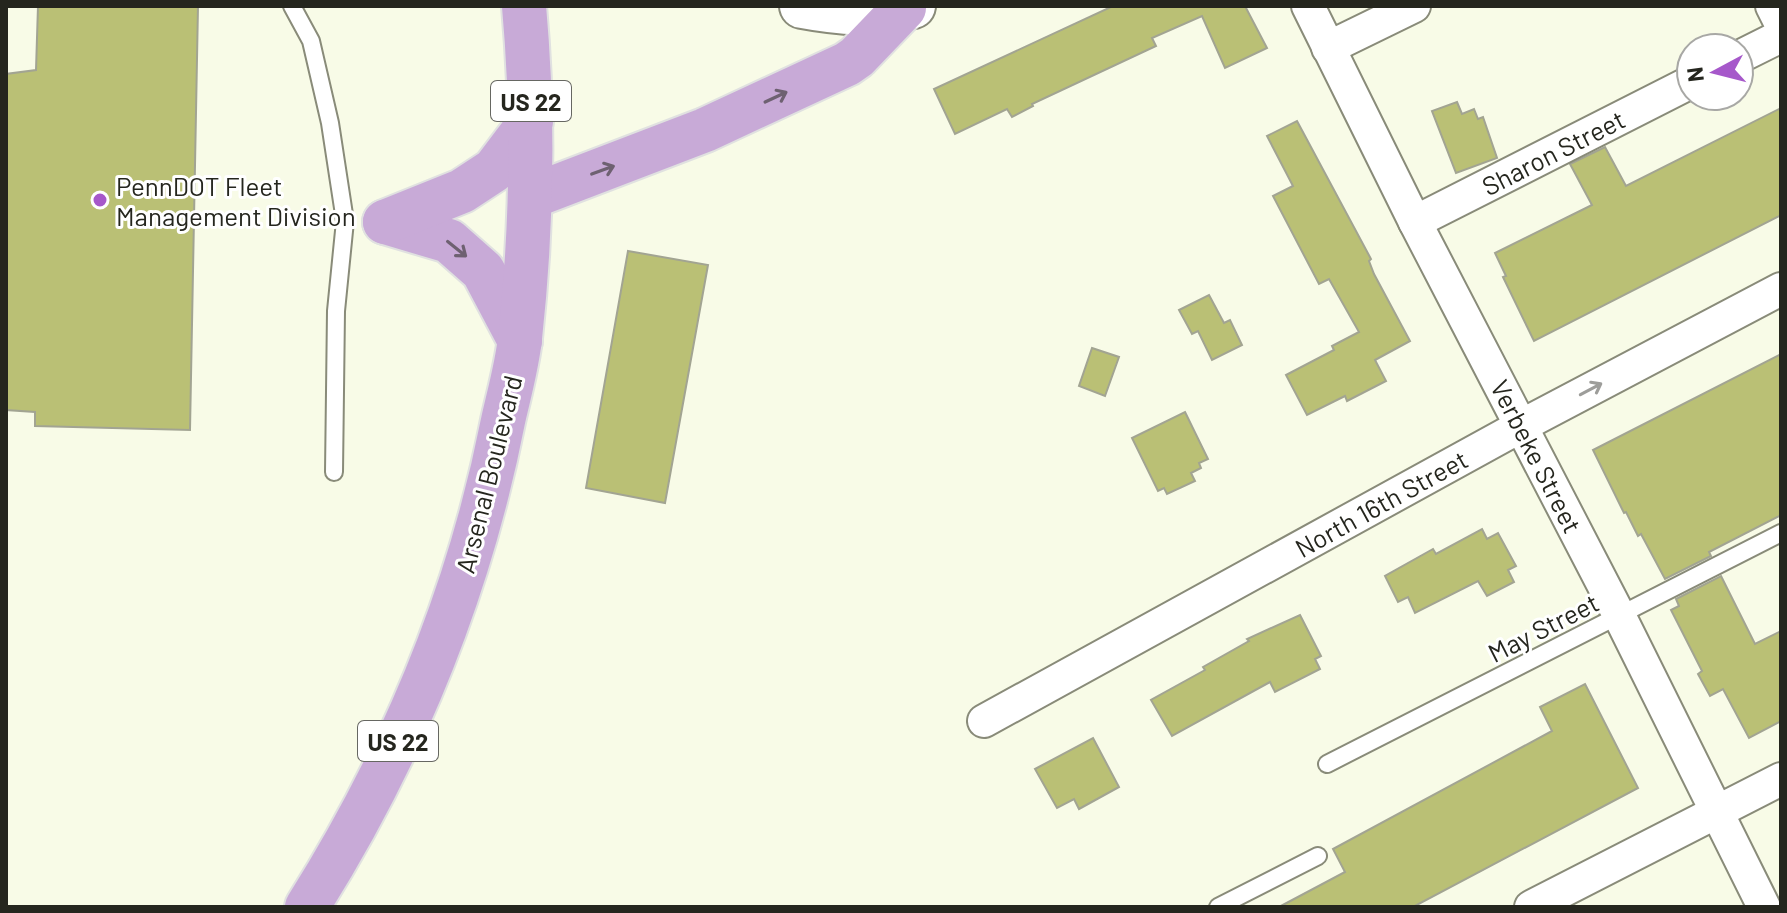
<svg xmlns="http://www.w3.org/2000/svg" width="1787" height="913" font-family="Barlow,sans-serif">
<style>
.building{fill:#bac075;stroke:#a2a492;stroke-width:2}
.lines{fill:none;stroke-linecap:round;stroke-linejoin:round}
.lane-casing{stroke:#898b79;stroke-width:20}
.street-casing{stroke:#898b79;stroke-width:36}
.secondary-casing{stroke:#898b79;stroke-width:48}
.primary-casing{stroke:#e0e1e0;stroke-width:48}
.lane{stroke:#fff;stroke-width:16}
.street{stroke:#fff;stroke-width:32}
.secondary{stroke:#fff;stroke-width:44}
.primary{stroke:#c8aad7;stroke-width:44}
.oneway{stroke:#6e6171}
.oneway2{stroke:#9d9d9a}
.poi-dot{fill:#a658ca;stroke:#fff;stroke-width:3}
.labels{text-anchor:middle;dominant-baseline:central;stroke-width:6;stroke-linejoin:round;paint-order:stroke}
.shield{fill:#fff;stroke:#666762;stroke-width:2}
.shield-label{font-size:24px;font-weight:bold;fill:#25261e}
.street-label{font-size:26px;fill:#25261e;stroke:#fff}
.poi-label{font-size:26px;fill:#25261e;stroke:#fff;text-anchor:start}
</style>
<rect width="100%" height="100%" fill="#f8fbe7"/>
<g class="building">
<polygon points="38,6 198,6 190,430 35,426 35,412 6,410 6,74 36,70"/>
<polygon points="1113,6 1245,6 1267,48 1225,68 1202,16 1152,38 1156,46 1032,104 1033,106 1012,117 1007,109 955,134 934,89"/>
<polygon points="1457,102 1462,114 1474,109 1478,119 1483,117 1497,158 1456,173 1432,111"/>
<polygon points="1781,108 1781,215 1534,341 1503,277 1506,276 1495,253 1592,205 1570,164 1605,147 1626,186"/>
<polygon points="1297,121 1371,259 1369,261 1374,274 1410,341 1375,360 1386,381 1347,401 1345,396 1307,415 1286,375 1334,350 1332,346 1359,332 1329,279 1319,284 1273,196 1293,186 1267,136"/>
<polygon points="628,251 708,265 665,503 586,488"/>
<polygon points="1209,295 1224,323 1230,320 1242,345 1212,360 1198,331 1192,334 1179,310"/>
<polygon points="1092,348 1119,357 1105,396 1079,386"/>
<polygon points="1781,354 1781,515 1709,552 1711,556 1665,579 1641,534 1638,536 1626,512 1624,513 1593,450"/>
<polygon points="1185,412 1208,459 1199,463 1201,468 1191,473 1195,481 1167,494 1164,488 1158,491 1132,438"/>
<polygon points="1482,529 1487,539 1498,533 1516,566 1508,570 1514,582 1487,596 1478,581 1415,613 1408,597 1398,602 1385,576 1433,549 1436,554"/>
<polygon points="1721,576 1755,644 1781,631 1781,721 1749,738 1723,689 1710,696 1698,674 1702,671 1671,610 1679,606 1676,599"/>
<polygon points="1300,615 1321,656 1315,659 1320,669 1275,692 1270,682 1172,736 1151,700 1205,670 1203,667 1249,641 1247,639"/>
<polygon points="1585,684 1638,788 1413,907 1279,907 1345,872 1333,849 1552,731 1540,707"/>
<polygon points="1093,738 1119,787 1079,809 1074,799 1057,808 1035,769"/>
</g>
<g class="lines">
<g class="lane-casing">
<g id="lane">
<polyline points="292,6 311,41 330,123 345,221 336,311 334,472"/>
<polyline points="1327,764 1781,533"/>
<polyline points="1218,907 1318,856"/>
</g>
</g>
<g class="street-casing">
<g id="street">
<polyline points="1308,6 1415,222 1619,615 1764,907"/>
<polyline points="1772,6 1781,24"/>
<polyline points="1328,48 1414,6"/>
<polyline points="1739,57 1781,36"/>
<polyline points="1415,222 1691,82"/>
<polyline points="984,721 1521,426 1781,289"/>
<polyline points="1531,907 1781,779"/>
</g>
</g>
<g class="secondary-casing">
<path id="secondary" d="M 802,6 C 839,13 876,16 913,6"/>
</g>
<g class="primary-casing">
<g id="primary">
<polyline points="530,197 705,130 847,64 857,57 904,8"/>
<polyline points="385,222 449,241 483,271 520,341"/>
<polyline points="385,222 462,191 494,170 531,121"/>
<path d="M 307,907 C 401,758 469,594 503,421 C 509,394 517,366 520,338 C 532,228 534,117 524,6"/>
</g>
</g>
<use href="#lane" class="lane"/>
<use href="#street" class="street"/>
<use href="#secondary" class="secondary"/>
<use href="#primary" class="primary"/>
</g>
<defs><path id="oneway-shaft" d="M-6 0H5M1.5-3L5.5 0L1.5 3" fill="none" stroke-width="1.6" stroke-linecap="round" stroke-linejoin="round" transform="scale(2)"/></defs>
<g class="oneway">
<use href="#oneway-shaft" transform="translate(776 97) rotate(-25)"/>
<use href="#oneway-shaft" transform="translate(603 170) rotate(-20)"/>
<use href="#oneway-shaft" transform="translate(457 249) rotate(39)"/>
</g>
<use class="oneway2" href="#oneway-shaft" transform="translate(1591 389) rotate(-28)"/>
<circle class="poi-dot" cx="100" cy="200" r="8"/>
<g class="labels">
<g class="shield">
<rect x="491" y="81" width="80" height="40" rx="6"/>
<rect x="358" y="721" width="80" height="40" rx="6"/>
</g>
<g class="shield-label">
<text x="531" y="101">US 22</text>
<text x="398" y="741">US 22</text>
</g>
<g class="street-label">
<text transform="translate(1553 152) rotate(-27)">Sharon Street</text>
<text transform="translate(1537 456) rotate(63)">Verbeke Street</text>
<text transform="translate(488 474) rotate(-76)">Arsenal Boulevard</text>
<text transform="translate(1381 503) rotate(-29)">North 16th Street</text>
<text transform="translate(1543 627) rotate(-27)">May Street</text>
</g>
<g class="poi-label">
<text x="116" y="185">PennDOT Fleet<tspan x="116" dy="30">Management Division</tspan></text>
</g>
</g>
<rect width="1787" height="913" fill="none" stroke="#25261e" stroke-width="16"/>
<g transform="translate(1715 72) rotate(263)"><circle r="38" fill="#ffffff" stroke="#a8a8a5" stroke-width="2"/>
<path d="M0-6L14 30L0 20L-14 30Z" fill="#a658ca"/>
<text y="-12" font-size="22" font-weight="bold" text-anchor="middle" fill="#25261e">N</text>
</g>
</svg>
